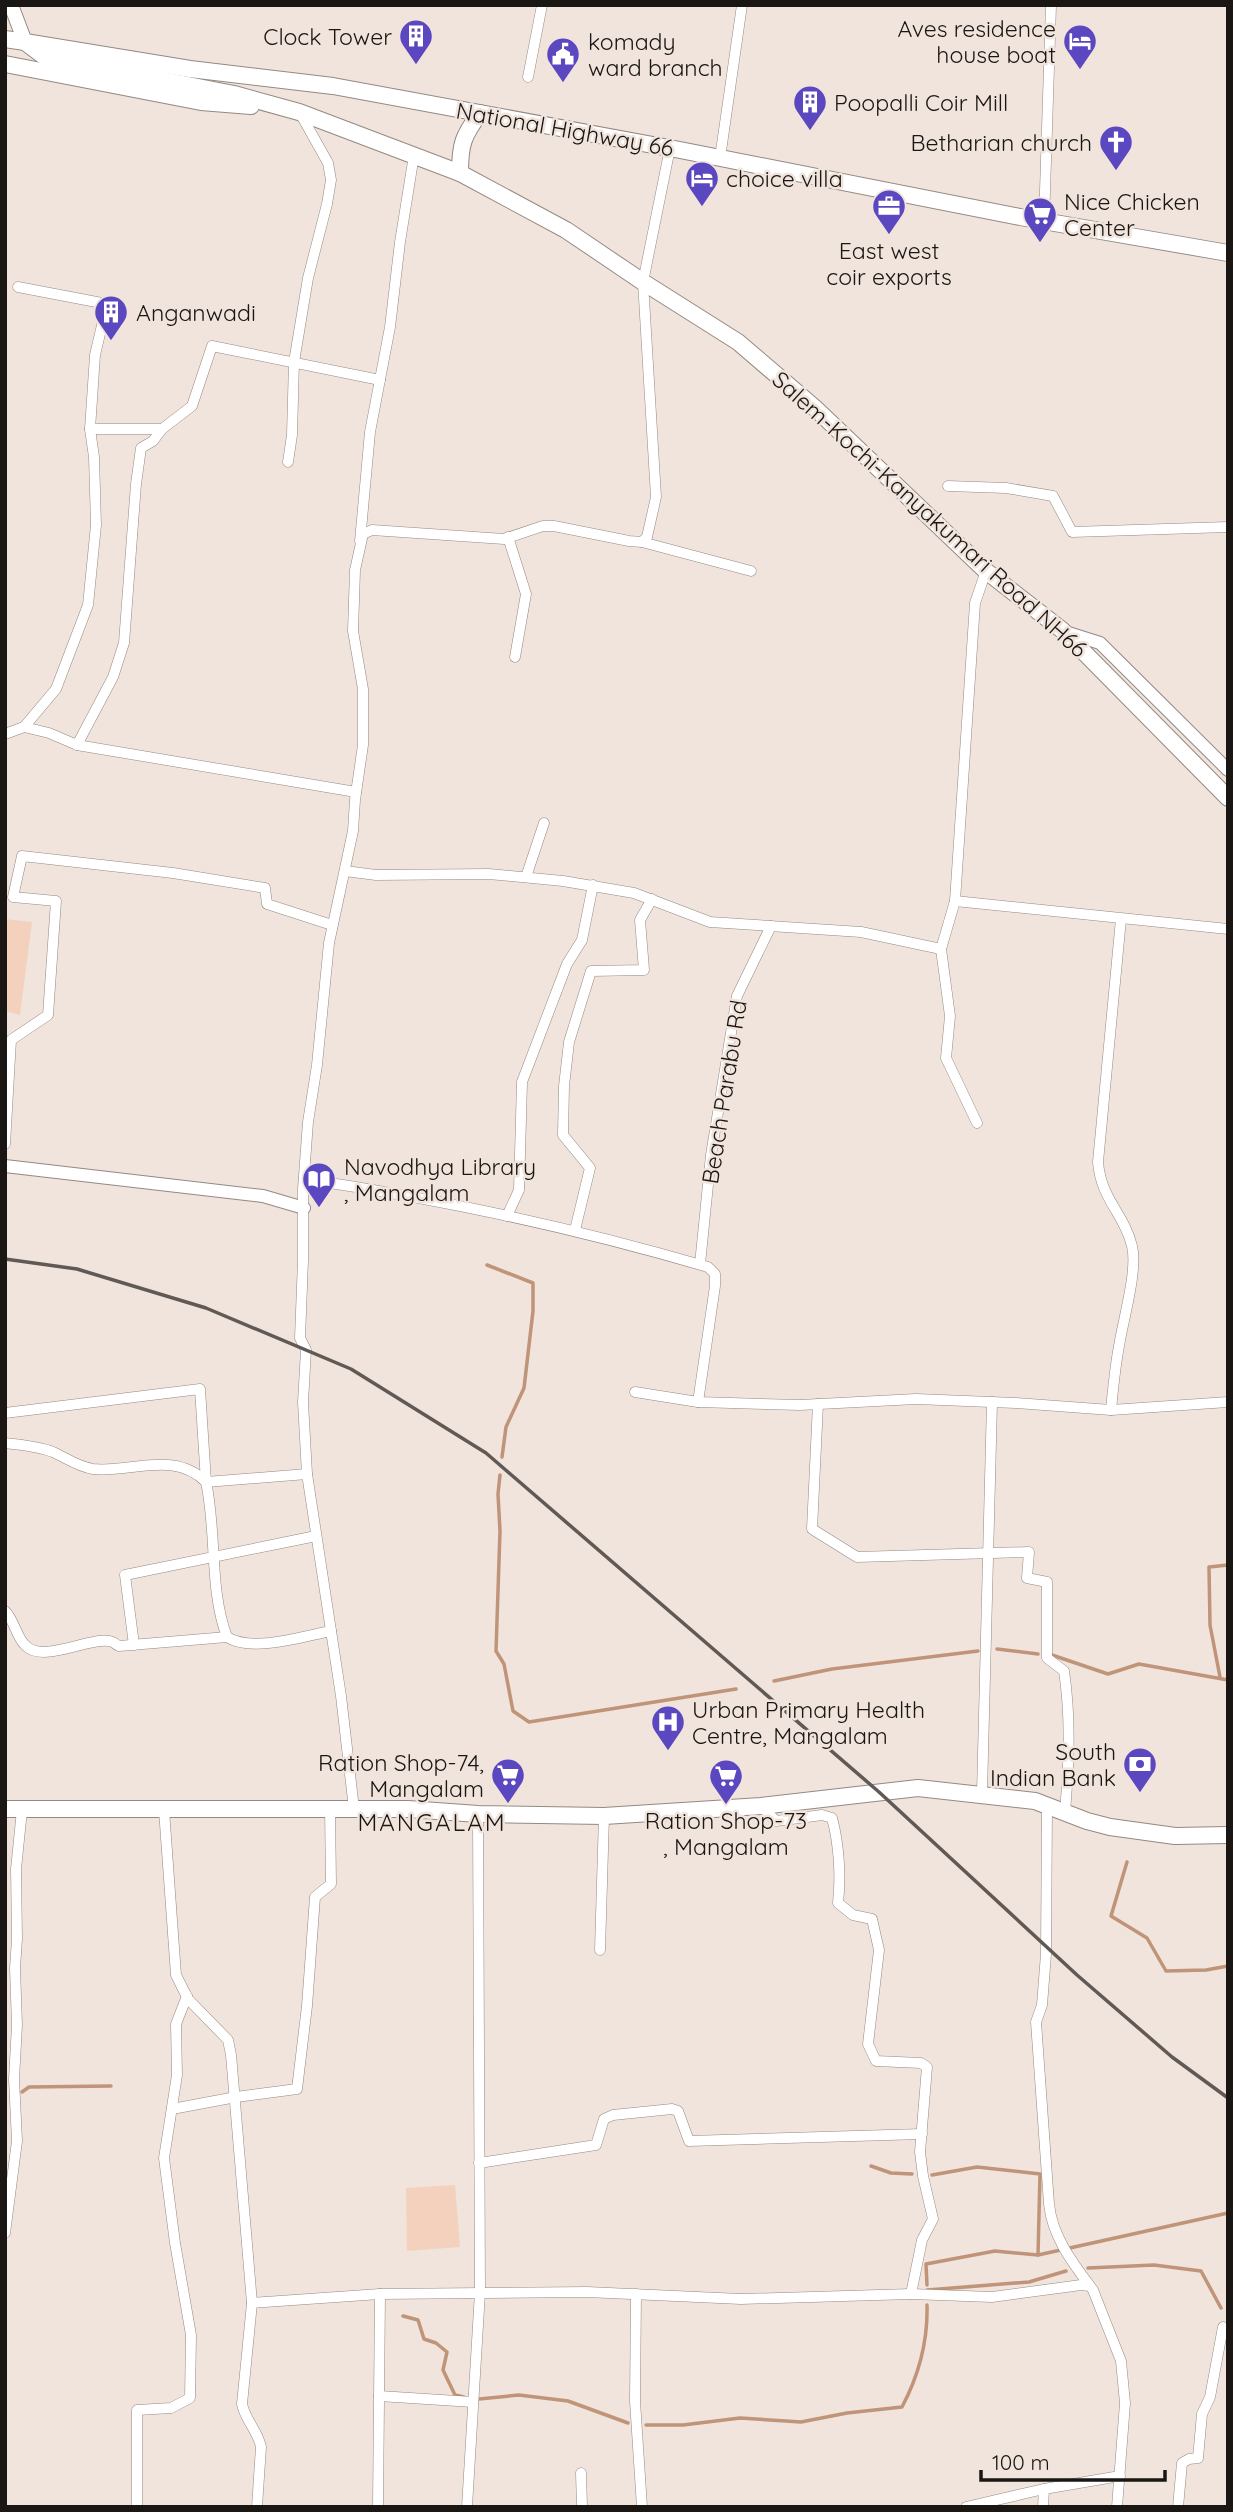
<svg xmlns="http://www.w3.org/2000/svg" width="1233" height="2512" font-family="Quicksand,sans-serif">
<style>
.green{fill:#f4d1bc}
.lines{fill:none;stroke-linecap:round;stroke-linejoin:round}
.stream{stroke:#c09478;stroke-width:3.5}
.minor-casing{stroke:#948982;stroke-width:11}
.tertiary-casing{stroke:#948982;stroke-width:14}
.secondary-casing{stroke:#948982;stroke-width:16}
.primary-casing{stroke:#948982;stroke-width:18}
.trunk-casing{stroke:#948982;stroke-width:18}
.minor{stroke:#fff;stroke-width:10}
.tertiary{stroke:#fff;stroke-width:12}
.secondary{stroke:#fff;stroke-width:14}
.primary{stroke:#fff;stroke-width:16}
.trunk{stroke:#fff;stroke-width:16}
.rail{stroke:#605955;stroke-width:3.5}
.labels{text-anchor:middle;dominant-baseline:central;stroke-width:5;stroke-linejoin:round;paint-order:stroke}
.poi-label{font-size:23px;fill:#1a1613;stroke:#f0e4dc;text-anchor:start}
.street-label{font-size:23px;fill:#1a1613;stroke:#f0e4dc}
.neighbourhood-label{font-size:24px;letter-spacing:2px;fill:#1a1613;stroke:#f0e4dc}
</style>
<rect width="100%" height="100%" fill="#f0e4dc"/>
<g class="green">
<polygon points="5,919 32,922 20,1015 5,1011"/>
<polygon points="455,2185 460,2247 407,2251 406,2188"/>
</g>
<g class="lines">
<g class="stream">
<polyline points="487,1265 533,1283 533,1311 524,1388 506,1427 502,1457"/>
<polyline points="500,1475 498,1494 500,1531 496,1651 504,1664 513,1711 529,1722 736,1689"/>
<polyline points="997,1649 1038,1654"/>
<polyline points="1052,1655 1108,1674 1139,1664 1228,1680"/>
<polyline points="1220,1677 1210,1625 1209,1567 1228,1565"/>
<polyline points="774,1681 832,1669 978,1651"/>
<polyline points="1127,1862 1111,1916 1147,1938 1166,1971 1206,1970 1228,1966"/>
<polyline points="22,2092 29,2087 111,2086"/>
<polyline points="871,2166 891,2173 912,2174"/>
<polyline points="932,2175 977,2167 1040,2174 1038,2255"/>
<polyline points="1088,2268 1154,2265 1201,2271 1221,2308"/>
<polyline points="927,2285 926,2264 995,2251 1038,2255 1228,2213"/>
<polyline points="927,2290 1029,2282 1066,2271"/>
<polyline points="403,2316 418,2320 424,2339 436,2343 447,2352 443,2370 455,2395 464,2397"/>
<polyline points="479,2399 519,2395 568,2401 628,2423"/>
<path d="M 646,2425 L 683,2425 L 740,2418 L 801,2422 L 847,2413 L 902,2407 C 919,2375 928,2342 927,2305"/>
</g>
<g class="minor-casing">
<g id="minor">
<polyline points="528,77 542,5"/>
<polyline points="720,158 742,5"/>
<polyline points="1044,222 1051,5"/>
<polyline points="18,287 107,304 95,355 90,429"/>
<polyline points="288,462 292,435 294,362 308,278 327,204 331,180 328,163 300,113"/>
<polyline points="948,486 1006,488 1053,496 1072,532 1228,527"/>
<polyline points="508,537 526,594 515,657"/>
<polyline points="360,541 370,432 390,327 400,242 414,155"/>
<polyline points="642,542 751,571"/>
<polyline points="24,727 56,689 88,605 96,525 94,457 90,429 162,429"/>
<polyline points="5,734 24,727 49,733 77,745 356,792"/>
<polyline points="77,745 113,677 124,643 136,484 141,448 153,441 162,429 192,406 212,346 380,380"/>
<polyline points="345,871 376,875 489,874 563,881 634,893 710,922 861,932 941,949 955,901 1228,929"/>
<polyline points="526,877 544,823"/>
<polyline points="955,901 975,603 986,571"/>
<polyline points="941,949 950,1016 946,1058 977,1123"/>
<polyline points="5,1144 11,1040 48,1015 56,901 13,897 22,856 173,873 265,888 267,904 332,925"/>
<path d="M 304,1179 C 441,1199 575,1228 708,1267 L 715,1274 L 715,1286 L 698,1402"/>
<polyline points="507,1216 519,1190 522,1082 567,964 582,940 593,885"/>
<polyline points="575,1230 590,1168 563,1135 564,1086 569,1042 591,971 644,970 640,920 652,899"/>
<polyline points="700,1264 711,1155 737,996 771,926"/>
<polyline points="635,1392 698,1402 800,1405 916,1399 1016,1403 1111,1410 1228,1402"/>
<path d="M 818,1404 L 812,1529 L 857,1557 L 1029,1552 L 1027,1578 L 1047,1582 L 1047,1658 L 1064,1671 C 1071,1718 1069,1764 1065,1812"/>
<path d="M 1111,1410 C 1113,1389 1115,1367 1119,1346 C 1123,1320 1138,1270 1132,1246 C 1124,1213 1101,1200 1098,1162 L 1121,919"/>
<polyline points="5,1413 200,1389 206,1482 307,1474"/>
<path d="M 5,1443 C 21,1445 38,1446 53,1452 C 66,1458 79,1467 93,1469 C 132,1473 174,1450 206,1482 C 217,1533 209,1589 227,1637 C 252,1653 303,1636 331,1631"/>
<path d="M 5,1611 C 14,1620 16,1635 24,1644 C 41,1665 88,1637 109,1641 C 113,1641 115,1644 119,1646 L 227,1637"/>
<polyline points="134,1645 125,1575 316,1536"/>
<polyline points="982,1793 992,1402"/>
<path d="M 761,1806 L 776,1821 L 822,1815 L 832,1818 C 839,1844 841,1876 838,1903 L 853,1915 L 872,1919 L 879,1950 L 868,2044 L 876,2061 L 921,2063 L 927,2067 L 920,2152 L 923,2176 L 933,2219 L 922,2240 L 911,2294"/>
<path d="M 1047,1806 L 1046,1954 L 1042,2005 L 1036,2022 L 1049,2204 C 1052,2235 1071,2261 1090,2286"/>
<polyline points="354,1809 341,1696 307,1474 303,1402 306,1350 300,1338 303,1260 303,1189 308,1122 317,1065 329,943 353,831 355,800 363,745 363,689 353,631 355,570 363,534 372,530 504,539 543,526 554,526 629,541 642,542 647,537 656,497 643,282 670,148"/>
<path d="M 164,1810 L 176,1975 L 188,1999 L 228,2040 L 231,2055 L 252,2303 L 242,2404 C 245,2420 258,2431 261,2447 L 257,2507"/>
<polyline points="600,1950 604,1816"/>
<polyline points="172,2109 236,2097 297,2089 307,2006 315,1897 331,1884 330,1809"/>
<polyline points="479,2163 596,2145 604,2119 613,2115 672,2109 678,2111 689,2141 922,2134"/>
<polyline points="5,2233 17,2141 14,2079 17,2025 15,1968 17,1939 16,1869 22,1810"/>
<polyline points="636,2294 635,2401 642,2507"/>
<polyline points="252,2303 380,2294"/>
<polyline points="379,2396 473,2402"/>
<polyline points="581,2473 582,2507"/>
<polyline points="137,2507 137,2410 171,2408 190,2398 191,2335 175,2243 164,2158 177,2075 176,2024 187,1996"/>
<polyline points="378,2507 380,2294 587,2292 741,2299 911,2294 992,2297 1081,2285 1090,2286 1093,2290 1121,2361 1125,2403 1117,2507"/>
<polyline points="467,2507 480,2292 478,1814"/>
<polyline points="966,2507 1044,2489"/>
<polyline points="1043,2507 1044,2489 1120,2476"/>
<polyline points="1178,2507 1182,2463 1189,2459 1198,2458 1202,2414 1210,2397 1223,2327"/>
</g>
</g>
<g class="tertiary-casing">
<g id="tertiary">
<polyline points="1065,632 1100,643 1228,770"/>
<polyline points="5,1166 263,1196 304,1208"/>
</g>
</g>
<g class="secondary-casing">
<polyline id="secondary" points="11,5 25,42"/>
</g>
<g class="primary-casing">
<g id="primary">
<polyline points="25,42 190,69 333,86 680,150 1020,217 1228,253"/>
<polyline points="5,1809 408,1809 478,1814 604,1816 761,1806 918,1788 1035,1801 1087,1821 1110,1827 1175,1836 1228,1835"/>
</g>
</g>
<g class="trunk-casing">
<g id="trunk">
<polyline points="5,39 25,42 45,57 234,94 299,112 460,173 566,230 643,282 738,342 815,408 986,571 1062,630 1228,798"/>
<polyline points="5,64 201,102 251,106"/>
<path d="M 460,173 C 460,144 463,136 480,113"/>
</g>
</g>
<use href="#minor" class="minor"/>
<use href="#tertiary" class="tertiary"/>
<use href="#secondary" class="secondary"/>
<use href="#primary" class="primary"/>
<use href="#trunk" class="trunk"/>
<polyline class="rail" points="5,1259 77,1269 206,1308 351,1369 486,1453 879,1792 1077,1975 1172,2057 1228,2098"/>
</g>
<defs>
<g id="building-pin" transform="scale(1.75)"><path d="M0 17L-7.5 6A9.5 9.5 0 1 1 7.5 6Z" fill="#5b47bf" stroke="#f0e4dc"/><path d="M-4-6H4V6H1V3H-1V6H-4ZM-2.5-4.3h1.7v1.8h-1.7ZM.8-4.3h1.7v1.8H.8ZM-2.5-1h1.7V.8h-1.7ZM.8-1h1.7V.8H.8Z" fill="#fff"/></g>
<g id="hotel-pin" transform="scale(1.75)"><path d="M0 17L-7.5 6A9.5 9.5 0 1 1 7.5 6Z" fill="#5b47bf" stroke="#f0e4dc"/><path d="M-6-4.5h1.5V1H6V5H4.5V3h-9V5H-6ZM-4 0a1.8 1.8 0 1 1 3.6 0ZM.5 0V-2.5h3Q6-2.5 6 0Z" fill="#fff"/></g>
<g id="civic-pin" transform="scale(1.75)"><path d="M0 17L-7.5 6A9.5 9.5 0 1 1 7.5 6Z" fill="#5b47bf" stroke="#f0e4dc"/><path d="M-.6-6.5H3V-4.5H.6V-3L4-1V1h2V6H-6V1h2V-1L-.6-3ZM-1.2 2.5V6h2.4V2.5Z" fill="#fff"/></g>
<g id="church-pin" transform="scale(1.75)"><path d="M0 17L-7.5 6A9.5 9.5 0 1 1 7.5 6Z" fill="#5b47bf" stroke="#f0e4dc"/><path d="M-1.2-6h2.4v3.5h3.3v2.4h-3.3V6h-2.4V-.1h-3.3v-2.4h3.3Z" fill="#fff"/></g>
<g id="office-pin" transform="scale(1.75)"><path d="M0 17L-7.5 6A9.5 9.5 0 1 1 7.5 6Z" fill="#5b47bf" stroke="#f0e4dc"/><path d="M-6-3h4V-5.5h4V-3h4V5H-6ZM-1-4.5V-3h2v-1.5ZM-6 0V1H6V0Z" fill="#fff"/></g>
<g id="supermarket-pin" transform="scale(1.75)"><path d="M0 17L-7.5 6A9.5 9.5 0 1 1 7.5 6Z" fill="#5b47bf" stroke="#f0e4dc"/><path d="M-6-5.5h2.5l.6 2H6L4.5 2H-2.5L-4.4-4H-6ZM-1.5 3.2a1.3 1.3 0 1 0 .1 0ZM3 3.2a1.3 1.3 0 1 0 .1 0Z" fill="#fff"/></g>
<g id="library-pin" transform="scale(1.75)"><path d="M0 17L-7.5 6A9.5 9.5 0 1 1 7.5 6Z" fill="#5b47bf" stroke="#f0e4dc"/><path d="M-6-4Q-3-5.5-.7-3.5V5Q-3 3-6 4ZM6-4Q3-5.5 .7-3.5V5Q3 3 6 4Z" fill="#fff"/></g>
<g id="hospital-pin" transform="scale(1.75)"><path d="M0 17L-7.5 6A9.5 9.5 0 1 1 7.5 6Z" fill="#5b47bf" stroke="#f0e4dc"/><path d="M-5-5h3v3.5h4V-5h3V5h-3V1.5h-4V5h-3Z" fill="#fff"/></g>
<g id="bank-pin" transform="scale(1.75)"><path d="M0 17L-7.5 6A9.5 9.5 0 1 1 7.5 6Z" fill="#5b47bf" stroke="#f0e4dc"/><path d="M-6-4H6V4H-6ZM0-2.3a2.3 2.3 0 1 0 0 4.6a2.3 2.3 0 1 0 0-4.6Z" fill="#fff"/></g>
</defs>
<g fill-rule="evenodd">
<use href="#building-pin" x="416" y="36"/>
<use href="#hotel-pin" x="1080" y="41"/>
<use href="#civic-pin" x="563" y="54"/>
<use href="#building-pin" x="810" y="102"/>
<use href="#church-pin" x="1116" y="142"/>
<use href="#hotel-pin" x="702" y="178"/>
<use href="#office-pin" x="889" y="206"/>
<use href="#supermarket-pin" x="1040" y="214"/>
<use href="#building-pin" x="111" y="312"/>
<use href="#library-pin" x="319" y="1179"/>
<use href="#hospital-pin" x="668" y="1722"/>
<use href="#bank-pin" x="1140" y="1764"/>
<use href="#supermarket-pin" x="508" y="1775"/>
<use href="#supermarket-pin" x="726" y="1776"/>
</g>
<g class="labels">
<g class="poi-label">
<text x="1056" y="28" text-anchor="end">Aves residence<tspan x="1056" dy="26">house boat</tspan></text>
<text x="392" y="36" text-anchor="end">Clock Tower</text>
<text x="588" y="41">komady<tspan x="588" dy="26">ward branch</tspan></text>
<text x="834" y="102">Poopalli Coir Mill</text>
<text x="1092" y="142" text-anchor="end">Betharian church</text>
<text x="726" y="178">choice villa</text>
<text x="1064" y="201">Nice Chicken<tspan x="1064" dy="26">Center</tspan></text>
<text x="889" y="250" text-anchor="middle">East west<tspan x="889" dy="26">coir exports</tspan></text>
<text x="136" y="312">Anganwadi</text>
<text x="344" y="1166">Navodhya Library<tspan x="344" dy="26">, Mangalam</tspan></text>
<text x="692" y="1709">Urban Primary Health<tspan x="692" dy="26">Centre, Mangalam</tspan></text>
<text x="1116" y="1751" text-anchor="end">South<tspan x="1116" dy="26">Indian Bank</tspan></text>
<text x="484" y="1762" text-anchor="end">Ration Shop-74,<tspan x="484" dy="26">Mangalam</tspan></text>
<text x="726" y="1820" text-anchor="middle">Ration Shop-73<tspan x="726" dy="26">, Mangalam</tspan></text>
</g>
<g class="street-label">
<text transform="translate(565 129) rotate(10)">National Highway 66</text>
<text transform="translate(930 514) rotate(42)">Salem-Kochi-Kanyakumari Road NH66</text>
<text transform="translate(724 1092) rotate(-81)">Beach Parabu Rd</text>
</g>
<g class="neighbourhood-label">
<text x="432" y="1822">MANGALAM</text>
</g>
</g>
<rect width="1233" height="2512" fill="none" stroke="#1a1613" stroke-width="14"/>
<path d="M981 2470v10h184v-10" fill="none" stroke="#1a1613" stroke-width="3.5"/>
<text x="992" y="2470" font-size="21" fill="#1a1613" stroke="#f0e4dc" stroke-width="5" paint-order="stroke">100 m</text>
</svg>
